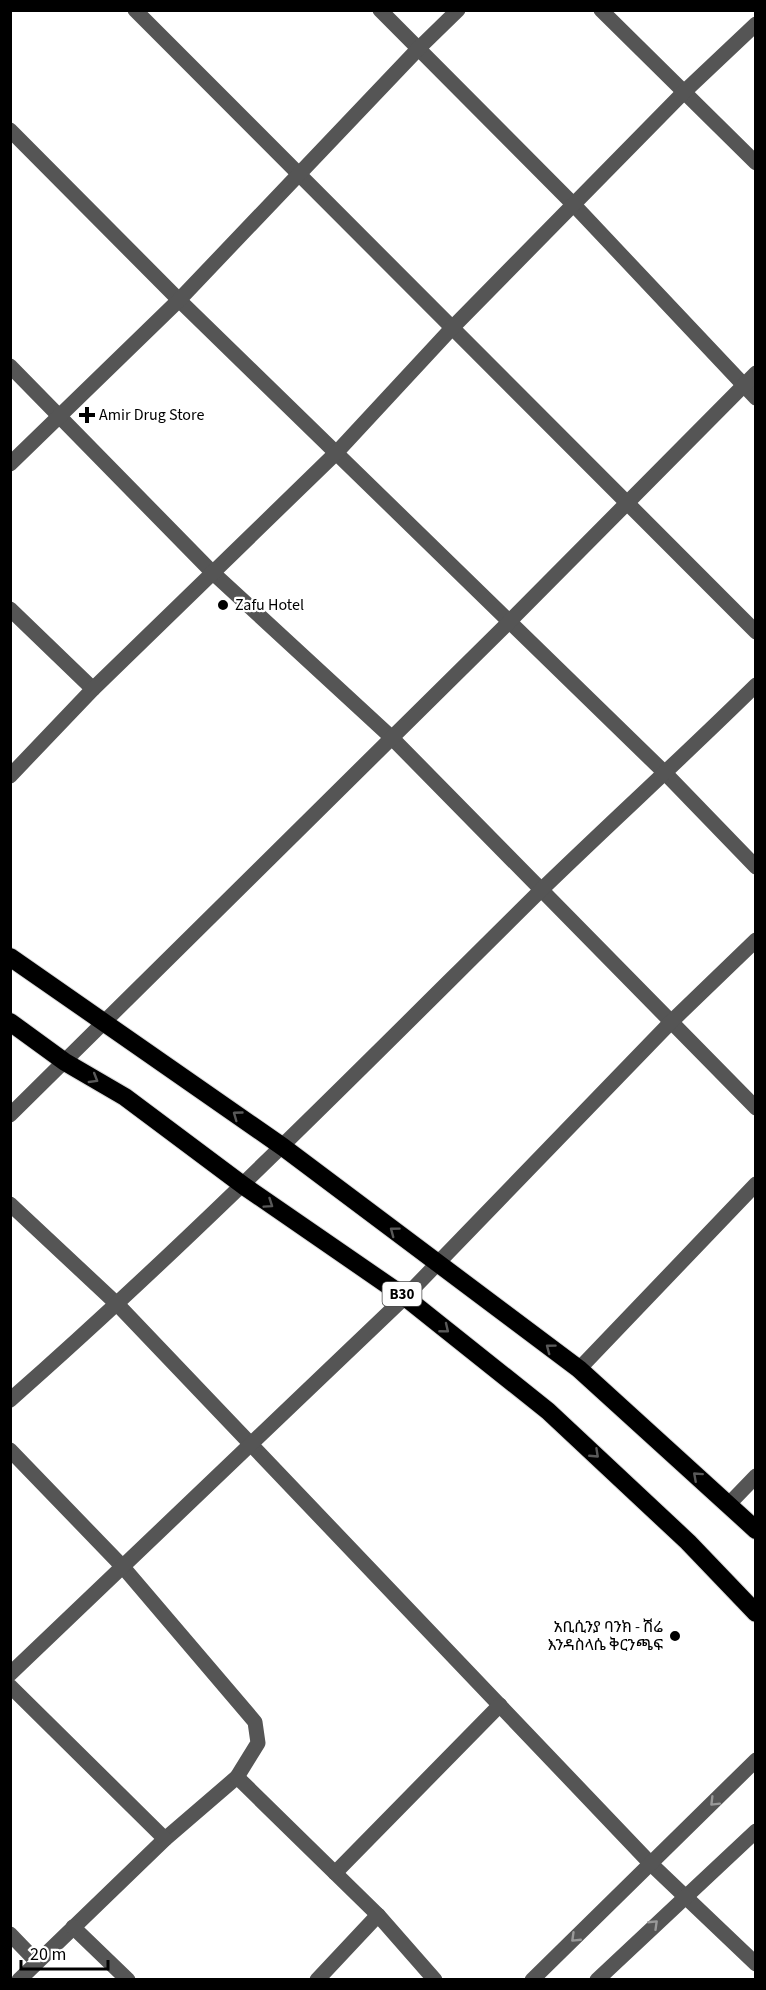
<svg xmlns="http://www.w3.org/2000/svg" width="766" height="1990" font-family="'Source Sans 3','Noto Sans Ethiopic',sans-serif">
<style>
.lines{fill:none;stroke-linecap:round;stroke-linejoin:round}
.highway-casing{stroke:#dbdbdb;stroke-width:20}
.minor{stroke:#555;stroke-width:15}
.highway{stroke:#000;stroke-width:18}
.oneway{stroke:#595959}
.oneway2{stroke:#999}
.poi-dot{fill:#000;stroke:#fff;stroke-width:2}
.labels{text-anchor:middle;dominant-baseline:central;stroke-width:4.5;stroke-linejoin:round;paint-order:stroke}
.shield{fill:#fff;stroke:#4c4c4c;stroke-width:1.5}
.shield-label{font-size:15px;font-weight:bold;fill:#000}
.poi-label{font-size:16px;fill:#000;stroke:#fff;text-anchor:start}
</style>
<rect width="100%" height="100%" fill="#fff"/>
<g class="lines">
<g class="highway-casing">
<g id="highway">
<polyline points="10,957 283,1147 579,1369 756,1530"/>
<polyline points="10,1022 65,1062 125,1097 244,1186 405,1297 548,1411 688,1542 756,1613"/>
</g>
</g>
<g class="minor">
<polyline points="135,10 756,632"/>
<polyline points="380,10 574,205 756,398"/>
<polyline points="601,10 756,163"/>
<polyline points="10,130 179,300 666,774 756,867"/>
<polyline points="10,366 212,572 391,737 756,1108"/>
<polyline points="10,464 179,300 419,48 458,10"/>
<polyline points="10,609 93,689"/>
<polyline points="10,776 93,689 337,452 452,328 684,92 756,24"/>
<polyline points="10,1115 510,621 756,373"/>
<polyline points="10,1204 118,1305 651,1864 756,1964"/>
<polyline points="579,1369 756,1184"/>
<path d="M 10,1400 C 194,1238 364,1065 538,893 C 610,823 684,756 756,685"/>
<polyline points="10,1450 123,1567 255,1722 258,1743 237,1777 165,1839 19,1980"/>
<polyline points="728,1505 756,1476"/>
<polyline points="10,1674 405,1297 671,1022 756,940"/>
<polyline points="10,1686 165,1839"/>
<polyline points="237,1777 378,1915 435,1980"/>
<polyline points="335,1873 500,1705"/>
<polyline points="73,1927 128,1980"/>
<polyline points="10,1934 37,1962"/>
<polyline points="317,1980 378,1915"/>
<polyline points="532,1980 756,1760"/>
<polyline points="597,1980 756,1831"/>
</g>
<use href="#highway" class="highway"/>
</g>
<defs><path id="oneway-chevron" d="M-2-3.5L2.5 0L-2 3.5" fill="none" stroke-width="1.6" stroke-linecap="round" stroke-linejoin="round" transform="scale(1.5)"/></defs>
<g class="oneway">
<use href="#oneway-chevron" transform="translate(94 1079) rotate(31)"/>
<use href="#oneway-chevron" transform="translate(237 1115) rotate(-144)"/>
<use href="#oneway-chevron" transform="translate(269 1204) rotate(34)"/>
<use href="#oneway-chevron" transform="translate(394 1231) rotate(-143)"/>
<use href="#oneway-chevron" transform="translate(445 1329) rotate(39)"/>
<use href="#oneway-chevron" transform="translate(550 1348) rotate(-143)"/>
<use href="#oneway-chevron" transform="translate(595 1454) rotate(43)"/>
<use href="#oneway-chevron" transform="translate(697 1476) rotate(-138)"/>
</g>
<g class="oneway2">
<use href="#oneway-chevron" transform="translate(714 1802) rotate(135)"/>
<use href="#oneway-chevron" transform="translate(654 1924) rotate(-44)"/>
<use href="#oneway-chevron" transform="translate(575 1938) rotate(136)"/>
</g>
<g class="poi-dot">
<path d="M84 406h6v6h6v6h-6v6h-6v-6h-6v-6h6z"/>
<circle cx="223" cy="605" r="6"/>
<circle cx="675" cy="1636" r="6"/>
</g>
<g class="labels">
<rect class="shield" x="382.5" y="1282" width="39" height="24" rx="4.5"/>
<g class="shield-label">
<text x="402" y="1294">B30</text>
</g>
<g class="poi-label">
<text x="99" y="415">Amir Drug Store</text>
<text x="235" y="605">Zafu Hotel</text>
<text x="663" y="1627" text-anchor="end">አቢሲንያ ባንክ - ሽሬ<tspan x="663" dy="18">እንዳስላሴ ቅርንጫፍ</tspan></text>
</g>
</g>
<rect width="766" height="1990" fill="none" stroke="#000000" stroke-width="24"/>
<path d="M21 1960v9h87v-9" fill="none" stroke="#000000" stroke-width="3"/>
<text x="30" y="1960" font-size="18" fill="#000000" stroke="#ffffff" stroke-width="4.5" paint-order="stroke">20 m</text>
</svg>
